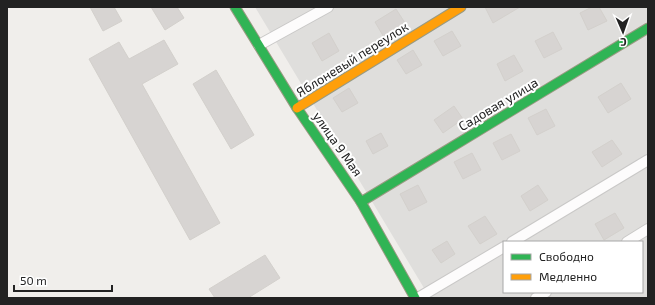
<svg xmlns="http://www.w3.org/2000/svg" width="655" height="305" font-family="'Exo 2',sans-serif">
<style>
.residential{fill:#dfdedc;fill-rule:evenodd}
.building{fill:#d7d4d2;stroke:#d3d0cc}
.lines{fill:none;stroke-linecap:round;stroke-linejoin:round}
.street-casing{stroke:#c9c8c7;stroke-width:12}
.fast-casing{stroke:#999a82;stroke-width:11}
.slow-casing{stroke:#999a82;stroke-width:11}
.street{stroke:#fdfcfc;stroke-width:10}
.fast{stroke:#30b455;stroke-width:9}
.slow{stroke:#ff9f0a;stroke-width:9}
.labels{text-anchor:middle;dominant-baseline:central;stroke-width:4;stroke-linejoin:round;paint-order:stroke}
.street-label{font-size:13px;fill:#222;stroke:#fff}
</style>
<rect width="100%" height="100%" fill="#f0eeeb"/>
<path class="residential" d="M 255,7 L 648,7 L 648,298 L 430,298 ZM 504,242 L 642,242 L 642,292 L 504,292 Z"/>
<g class="building">
<polygon points="90,7 114,7 122,21 103,31"/>
<polygon points="151,7 177,7 184,18 165,30"/>
<polygon points="485,7 520,7 493,23"/>
<polygon points="592,7 599,7 607,21 588,30 580,13"/>
<polygon points="396,9 407,26 385,39 375,22"/>
<polygon points="452,31 461,46 443,56 434,41"/>
<polygon points="553,32 562,49 544,58 535,41"/>
<polygon points="329,33 339,51 322,61 312,43"/>
<polygon points="164,40 178,64 142,84 220,223 190,240 89,59 119,42 129,59"/>
<polygon points="413,50 422,65 406,74 397,60"/>
<polygon points="514,55 523,71 505,81 497,64"/>
<polygon points="216,70 254,135 231,149 193,84"/>
<polygon points="621,83 631,99 608,113 598,97"/>
<polygon points="349,88 358,103 342,112 333,98"/>
<polygon points="454,106 463,119 443,133 434,120"/>
<polygon points="546,109 555,126 537,135 528,118"/>
<polygon points="381,133 388,146 373,154 366,141"/>
<polygon points="511,134 520,151 502,160 493,143"/>
<polygon points="612,140 622,154 602,167 592,152"/>
<polygon points="472,153 481,170 463,179 454,162"/>
<polygon points="418,185 427,202 409,211 400,194"/>
<polygon points="538,185 548,200 530,211 521,196"/>
<polygon points="615,213 624,228 604,240 595,224"/>
<polygon points="485,216 497,234 480,244 468,226"/>
<polygon points="447,241 455,254 441,263 432,250"/>
<polygon points="265,255 280,278 248,298 215,298 209,289"/>
</g>
<g class="lines">
<g class="street-casing">
<g id="street">
<polyline points="259,45 328,7"/>
<polyline points="512,242 648,160"/>
<polyline points="627,242 648,229"/>
<polyline points="418,298 504,247"/>
<polyline points="536,298 546,292"/>
</g>
</g>
<g class="fast-casing">
<g id="fast">
<polyline points="235,7 297,108 361,202 415,298"/>
<polyline points="361,202 648,28"/>
</g>
</g>
<g class="slow-casing">
<polyline id="slow" points="297,108 461,7"/>
</g>
<use href="#street" class="street"/>
<use href="#fast" class="fast"/>
<use href="#slow" class="slow"/>
</g>
<g class="labels">
<g class="street-label">
<text transform="translate(352 59) rotate(-32)">Яблоневый переулок</text>
<text transform="translate(498 104) rotate(-31)">Садовая улица</text>
<text transform="translate(338 144) rotate(55)">улица 9 Мая</text>
</g>
</g>
<rect width="655" height="305" fill="none" stroke="#222222" stroke-width="16"/>
<rect x="503" y="241" width="140" height="52" fill="#ffffff" stroke="#a7a7a7"/>
<rect x="511" y="254" width="20" height="6" fill="#30b455" stroke="#a7a7a7"/>
<text x="539" y="261" font-size="12" fill="#222222">Свободно</text>
<rect x="511" y="274" width="20" height="6" fill="#ff9f0a" stroke="#a7a7a7"/>
<text x="539" y="281" font-size="12" fill="#222222">Медленно</text>
<g transform="translate(623 32) rotate(178)" stroke="#ffffff" stroke-width="3" paint-order="stroke">
<path d="M0-3L7 15L0 10L-7 15Z" fill="#222222"/>
<text y="-6" font-size="11" font-weight="bold" text-anchor="middle" fill="#222222">С</text>
</g>
<path d="M14 285v6h98v-6" fill="none" stroke="#222222" stroke-width="2"/>
<text x="20" y="285" font-size="12" fill="#222222" stroke="#ffffff" stroke-width="3" paint-order="stroke">50 m</text>
</svg>
